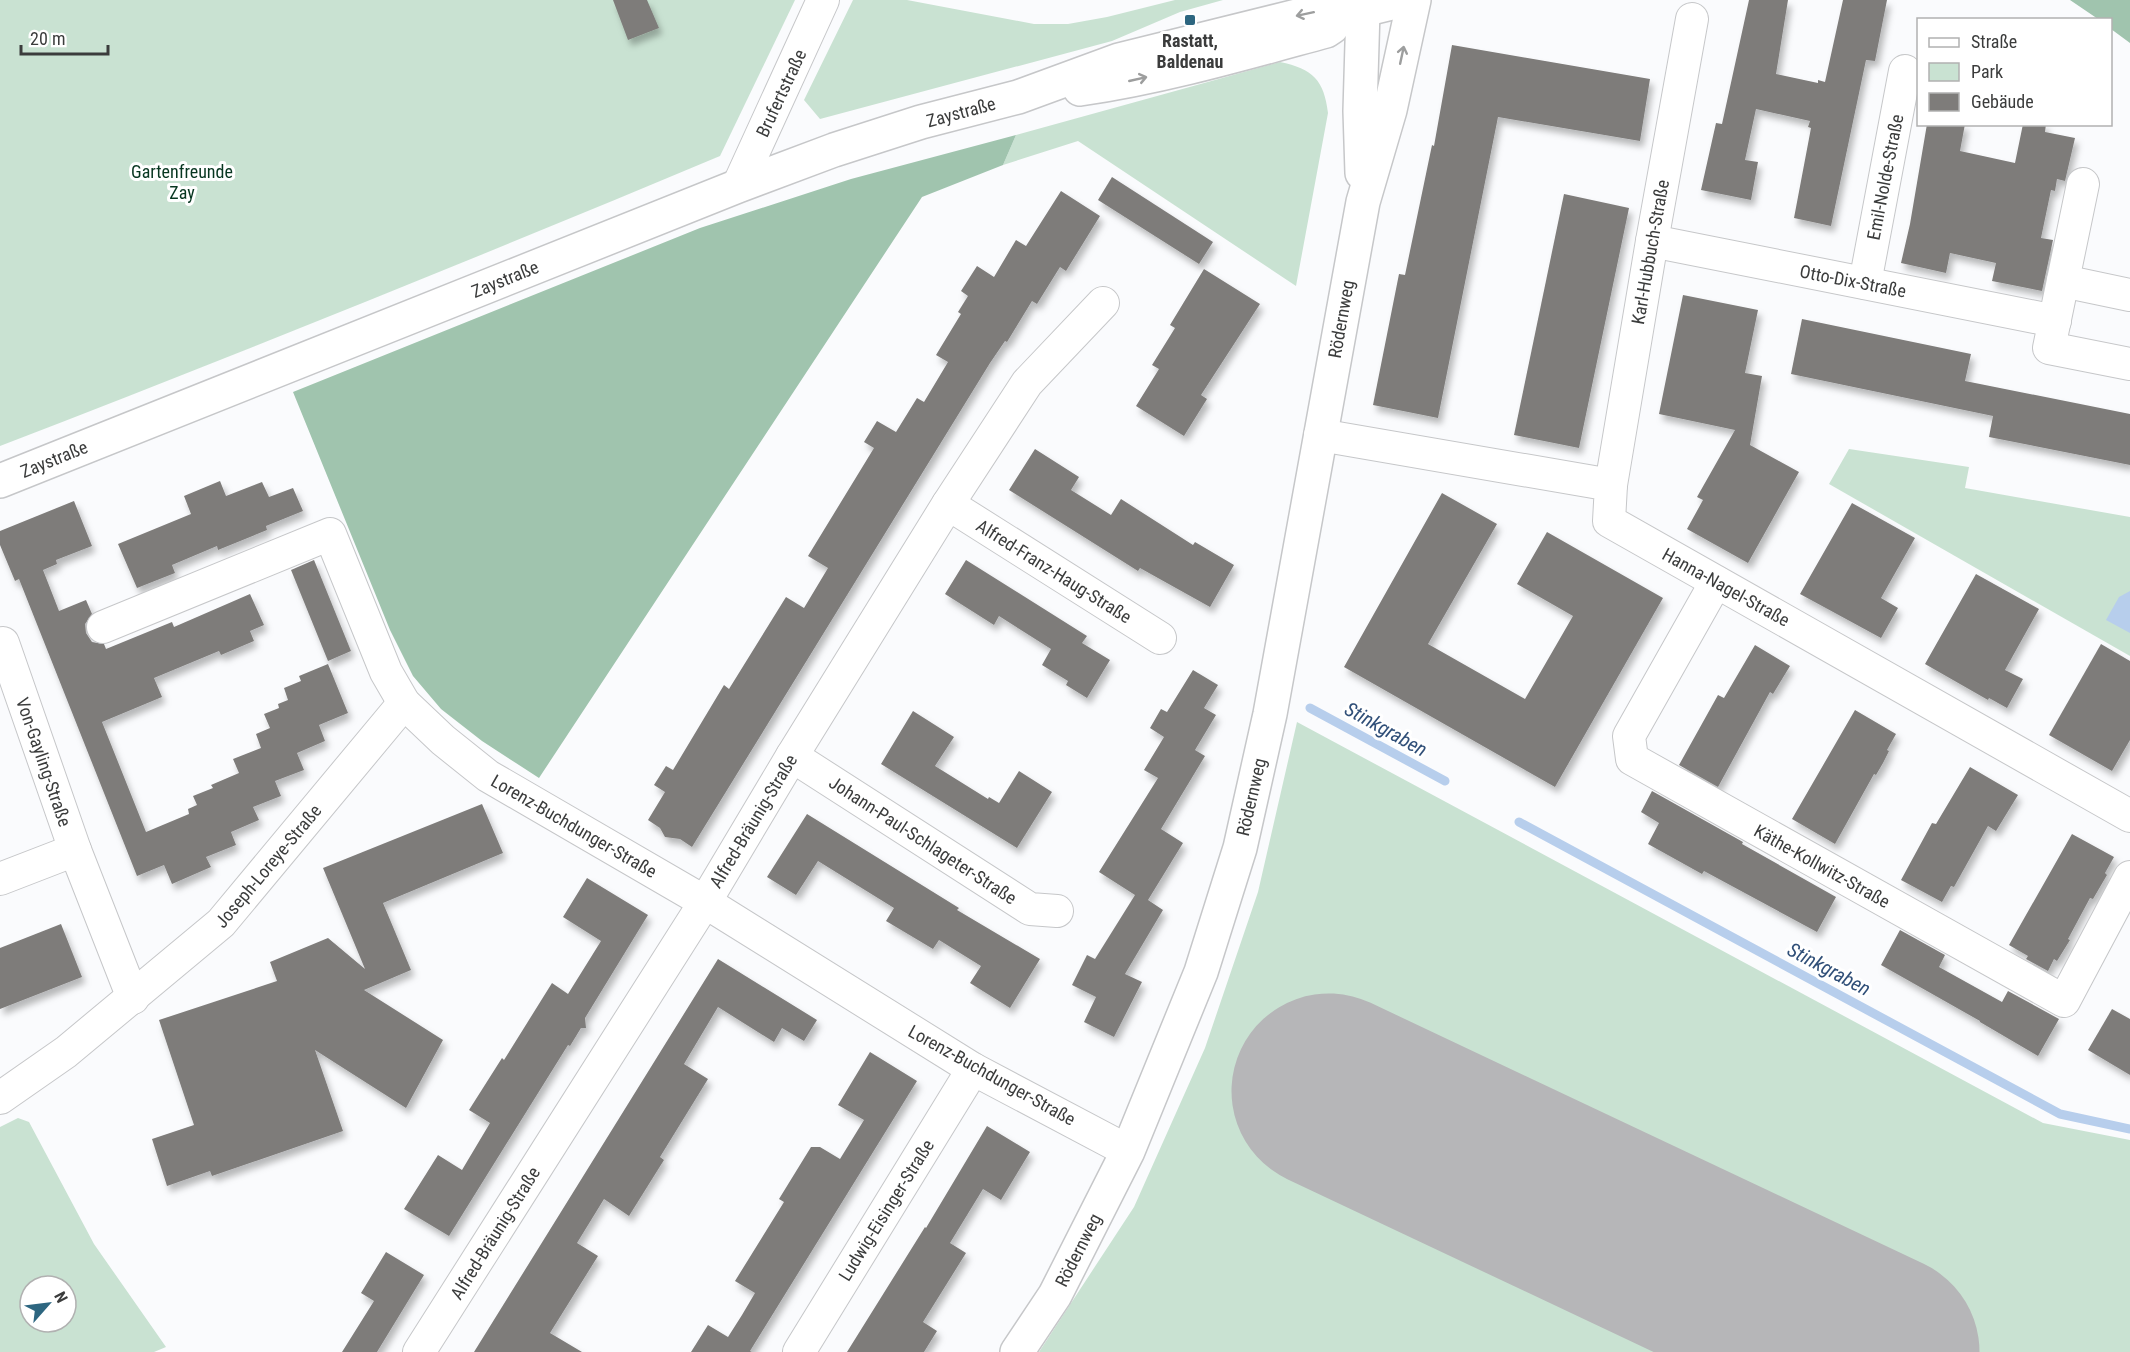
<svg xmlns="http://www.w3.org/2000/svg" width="2130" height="1352" font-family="'Roboto Condensed',sans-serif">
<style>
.green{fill:#c9e2d2;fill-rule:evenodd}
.forest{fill:#a0c4ae}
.water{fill:#b7ceec}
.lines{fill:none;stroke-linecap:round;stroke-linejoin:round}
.stream{stroke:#b7ceec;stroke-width:9}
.taxiway{stroke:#b6b6b8;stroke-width:78}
.runway{stroke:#b6b6b8;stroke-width:195}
.building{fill:#7e7c7a;filter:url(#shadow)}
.street-casing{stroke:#c6c7c9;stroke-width:34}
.secondary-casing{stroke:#c6c7c9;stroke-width:36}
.street{stroke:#fff;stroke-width:32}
.secondary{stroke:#fff;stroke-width:33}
.oneway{stroke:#9d9e9e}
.poi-dot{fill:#2d6680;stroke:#fff;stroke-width:2}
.labels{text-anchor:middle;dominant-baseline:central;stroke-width:6;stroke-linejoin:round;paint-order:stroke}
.poi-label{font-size:18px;font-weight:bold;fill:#3b3c3c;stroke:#fff}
.street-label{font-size:18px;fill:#3b3c3c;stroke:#fff}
.park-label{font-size:18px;fill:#073620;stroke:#fff}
.water-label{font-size:20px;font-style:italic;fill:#304f78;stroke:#fff}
</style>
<defs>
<filter id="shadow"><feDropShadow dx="3.5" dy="6" stdDeviation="3" flood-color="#0004"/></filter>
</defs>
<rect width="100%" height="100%" fill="#fafbfd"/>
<g class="green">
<path d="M 0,0 L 795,0 L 720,156 C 481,256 242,353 0,446 Z"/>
<polygon points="853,0 907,0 1034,24 1068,24 1107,17 1175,0 1223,0 1180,12 1112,41 820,119 804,100"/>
<path d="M 1280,62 C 1313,69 1324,80 1328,113 L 1296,286 L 1078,141 L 1003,165 L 1016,135 Z"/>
<polygon points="1849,449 1969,467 1965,488 2130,517 2130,656 1829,484"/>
<polygon points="1297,722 2043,1123 2130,1140 2130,1352 1039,1352 1134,1207 1205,1048 1258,892"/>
<path d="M 18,1118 L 29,1122 L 94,1244 L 166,1347 L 154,1352 L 0,1352 L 0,1127 ZM 30,1286 L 66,1286 L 66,1322 L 30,1322 Z"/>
</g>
<g class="forest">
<polygon points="2070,0 2130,0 2130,43 2111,29 2110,20 2098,19"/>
<polygon points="1016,135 1003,165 922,197 539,778 482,741 441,709 413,676 390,630 293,392 700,228 851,179"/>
</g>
<polygon class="water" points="2130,591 2130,633 2106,620 2119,597"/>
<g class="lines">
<g class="stream">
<polyline points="1310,708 1445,781"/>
<polyline points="1519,822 2060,1114 2130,1129"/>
</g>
<polyline class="taxiway" points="1856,1352 1862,1343"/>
<polyline class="runway" points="1329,1091 1882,1352"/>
</g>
<g class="building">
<polygon points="613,0 647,0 659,28 628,40"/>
<polygon points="1749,0 1788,0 1776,74 1818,83 1818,80 1825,82 1843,0 1887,0 1875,61 1866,60 1831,226 1794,218 1811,128 1808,127 1810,121 1756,109 1745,160 1758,162 1751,200 1701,190 1716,123 1722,124"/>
<polygon points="1452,45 1650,79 1640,141 1498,117 1438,418 1373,405 1399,274 1405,275 1432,145 1434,146"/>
<polygon points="1927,124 1965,124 1960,151 2015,163 2023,124 2046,124 2045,132 2075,138 2065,181 2057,179 2055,191 2051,190 2041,238 2053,240 2042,291 1992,281 1996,263 1950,253 1946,273 1901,263 1910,224"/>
<polygon points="1112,177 1213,242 1199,264 1098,200"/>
<polygon points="1061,191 1100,216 1066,271 1060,267 1037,304 1032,301 1007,342 1005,341 990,363 692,847 680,839 665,837 660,828 648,820 665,792 654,785 666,766 673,770 724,685 729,689 786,597 804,608 828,568 808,556 874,448 864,442 877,421 896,432 917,398 924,402 948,362 936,355 961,314 958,312 968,296 961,291 977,266 994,277 1016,240 1026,246"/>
<polygon points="1564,194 1629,208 1579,448 1514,435"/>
<polygon points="1204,269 1260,304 1201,395 1207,399 1184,436 1136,406 1159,369 1152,365 1175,328 1170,325"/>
<polygon points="1683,295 1758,310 1745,373 1762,376 1750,445 1799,472 1748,563 1687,529 1703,500 1697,497 1735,430 1659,414"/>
<polygon points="1802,319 1971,354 1965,381 2130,414 2130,465 1989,437 1993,416 1791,374"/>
<polygon points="1035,449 1079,477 1071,490 1111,515 1121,499 1193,545 1195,542 1234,565 1210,607 1140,568 1138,571 1009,490"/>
<polygon points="220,481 226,496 262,482 269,497 293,488 303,511 266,526 267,530 218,550 217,546 172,565 175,573 137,588 118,544 191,514 184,496"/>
<polygon points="1442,493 1497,524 1428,644 1525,699 1573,616 1517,584 1547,532 1663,598 1555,787 1344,667"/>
<polygon points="74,501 92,546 56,560 57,564 43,570 59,611 86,600 92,614 85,624 86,633 92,642 104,644 106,649 172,622 174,627 250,594 264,625 250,631 254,641 221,655 219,651 154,678 162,697 102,722 146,832 189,814 188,809 197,805 193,796 213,788 211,785 239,773 233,759 261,748 256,734 270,728 264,714 279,708 278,704 288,700 284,688 301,681 299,676 328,664 348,713 319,725 325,741 297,753 304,770 275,781 281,796 253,807 259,820 231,832 236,845 206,857 211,867 172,884 164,865 137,876 19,579 15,581 0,545 0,531"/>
<polygon points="1852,503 1915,538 1881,598 1898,608 1881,638 1800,594"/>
<polygon points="314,560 351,651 328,661 291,570"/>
<polygon points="966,560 1087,636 1082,643 1110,660 1087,698 1066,685 1068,681 1042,665 1051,649 999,616 994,625 945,594"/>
<polygon points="1976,574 2039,609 2005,670 2023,679 2007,708 1989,698 1988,700 1925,664"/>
<polygon points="2101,644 2130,661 2130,740 2112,771 2049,735"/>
<polygon points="1755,645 1790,666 1773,694 1770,692 1718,787 1679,765 1718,695 1724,698"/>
<polygon points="1193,670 1218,685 1204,708 1216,715 1195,750 1205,756 1161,829 1183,843 1148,900 1163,910 1125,974 1142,982 1114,1037 1084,1022 1096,997 1072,985 1087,955 1095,959 1135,895 1099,872 1158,778 1144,770 1164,737 1150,728 1161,709 1167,712"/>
<polygon points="1855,710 1896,734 1887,750 1889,751 1883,763 1876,775 1874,774 1835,844 1792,819"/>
<polygon points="913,711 954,737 935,766 988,799 989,797 999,803 1019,771 1052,792 1017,848 881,764"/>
<polygon points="1970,767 2018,795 1996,831 1988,826 1954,887 1951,886 1942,902 1901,880 1932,823 1936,824"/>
<polygon points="1652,791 1743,842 1742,844 1836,897 1817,932 1704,871 1702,874 1648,844 1659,823 1641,812"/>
<polygon points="482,804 503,853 383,903 411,970 364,990 443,1040 406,1108 315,1050 343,1131 212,1176 210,1171 167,1186 152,1139 194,1125 159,1020 277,981 270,962 328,938 365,969 323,868"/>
<polygon points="807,814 959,908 957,910 1040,959 1010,1008 970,983 981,966 939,940 933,949 886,921 894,908 818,861 796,895 767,877"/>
<polygon points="2072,834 2114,857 2105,873 2107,875 2093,899 2090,898 2068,939 2070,940 2057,961 2054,959 2048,971 2026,959 2028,956 2009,945"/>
<polygon points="587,878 648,915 585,1018 586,1028 581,1028 570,1046 568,1045 449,1236 404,1209 438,1155 462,1170 490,1123 469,1110 502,1058 504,1060 552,983 568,994 601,941 563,917"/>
<polygon points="61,924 82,977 0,1009 0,948"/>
<polygon points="1900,930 1945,955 1939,967 2002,1002 2008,991 2059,1019 2038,1056 1980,1022 1980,1021 1881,965"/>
<polygon points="718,959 817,1020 804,1041 782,1028 774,1042 718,1007 684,1064 708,1079 660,1157 664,1160 629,1216 604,1199 577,1243 598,1256 550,1333 582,1352 474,1352"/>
<polygon points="2112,1009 2130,1019 2130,1075 2088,1050"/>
<polygon points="870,1052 917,1081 750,1351 752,1352 691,1352 708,1325 728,1337 742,1315 755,1293 735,1281 784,1202 779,1199 811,1147 820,1147 840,1159 864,1120 838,1105"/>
<polygon points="987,1126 1030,1152 1001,1200 983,1189 950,1243 966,1253 923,1322 937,1331 924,1352 847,1352 925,1227 926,1228"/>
<polygon points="386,1252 424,1275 377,1352 342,1352 374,1301 361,1293"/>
</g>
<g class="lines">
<g class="street-casing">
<g id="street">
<polyline points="2083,184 2049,348 2130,364"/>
<polyline points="738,186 823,0"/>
<polyline points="1652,241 2055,321"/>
<polyline points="2063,281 2130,295"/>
<polyline points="1865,283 1905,71"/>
<polyline points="1320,435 1611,485 1609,521 2130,816"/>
<polyline points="1611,485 1652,241 1692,19"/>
<polyline points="948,504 1160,638"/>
<polyline points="1716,582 1629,736 1632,759 2064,1001 2130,877"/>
<polyline points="103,627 330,534 386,672 404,703 443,740 488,776 705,902 973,1069 1128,1151"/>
<polyline points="0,644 3,643 75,850 133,998"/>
<polyline points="792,756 1030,909 1057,911"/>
<polyline points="0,879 75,850"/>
<polyline points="0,1098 66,1052 221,923 404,703"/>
<polyline points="419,1352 705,902 792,756 948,504 1027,383 1103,303"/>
<polyline points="799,1352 973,1069"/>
</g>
</g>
<g class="secondary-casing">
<g id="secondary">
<path d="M 1080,89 C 1163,77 1245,53 1326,31 L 1332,27"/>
<polyline points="1362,173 1360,111 1363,10"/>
<polyline points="0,481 738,186 834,150 921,122 1018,97 1119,60 1321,10 1363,10 1404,0"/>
<polyline points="1017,1352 1055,1295 1128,1151 1201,972 1240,848 1270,714 1363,202 1390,110 1414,0"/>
</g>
</g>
<use href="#street" class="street"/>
<use href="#secondary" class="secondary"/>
</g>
<defs><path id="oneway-shaft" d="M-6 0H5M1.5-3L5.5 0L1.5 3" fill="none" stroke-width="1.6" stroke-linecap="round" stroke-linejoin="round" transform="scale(1.5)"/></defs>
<g class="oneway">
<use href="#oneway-shaft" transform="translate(1305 14) rotate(168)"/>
<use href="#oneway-shaft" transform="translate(1402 55) rotate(-78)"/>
<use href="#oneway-shaft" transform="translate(1138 79) rotate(-13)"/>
</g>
<rect class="poi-dot" x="1184" y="14" width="12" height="12" rx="3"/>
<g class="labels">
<g class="poi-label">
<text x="1190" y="40">Rastatt,<tspan x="1190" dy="21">Baldenau</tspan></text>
</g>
<g class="street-label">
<text transform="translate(781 93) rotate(-65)">Brufertstraße</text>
<text transform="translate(961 112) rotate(-15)">Zaystraße</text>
<text transform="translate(1885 177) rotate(-79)">Emil-Nolde-Straße</text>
<text transform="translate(1650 252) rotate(-80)">Karl-Hubbuch-Straße</text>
<text transform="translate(505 279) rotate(-22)">Zaystraße</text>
<text transform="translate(1853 281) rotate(11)">Otto-Dix-Straße</text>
<text transform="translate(1341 319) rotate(-80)">Rödernweg</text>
<text transform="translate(54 459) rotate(-22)">Zaystraße</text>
<text transform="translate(1054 571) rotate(32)">Alfred-Franz-Haug-Straße</text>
<text transform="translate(1726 587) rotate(29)">Hanna-Nagel-Straße</text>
<text transform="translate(44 762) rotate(71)">Von-Gayling-Straße</text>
<text transform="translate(1251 797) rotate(-77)">Rödernweg</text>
<text transform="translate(753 821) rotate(-59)">Alfred-Bräunig-Straße</text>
<text transform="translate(574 826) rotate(30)">Lorenz-Buchdunger-Straße</text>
<text transform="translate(923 840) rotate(33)">Johann-Paul-Schlageter-Straße</text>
<text transform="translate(268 866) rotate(-50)">Joseph-Loreye-Straße</text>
<text transform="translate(1822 866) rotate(29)">Käthe-Kollwitz-Straße</text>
<text transform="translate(992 1075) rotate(29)">Lorenz-Buchdunger-Straße</text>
<text transform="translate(886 1210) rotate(-58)">Ludwig-Eisinger-Straße</text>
<text transform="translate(495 1233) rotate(-58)">Alfred-Bräunig-Straße</text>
<text transform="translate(1078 1250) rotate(-63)">Rödernweg</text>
</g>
<g class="park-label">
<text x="182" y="171">Gartenfreunde<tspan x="182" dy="21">Zay</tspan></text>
</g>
<g class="water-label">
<text transform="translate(1386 729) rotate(29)">Stinkgraben</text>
<text transform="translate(1829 969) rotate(28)">Stinkgraben</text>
</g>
</g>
<rect x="1917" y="18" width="195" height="108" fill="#ffffff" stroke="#b1b1b1" stroke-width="1.5"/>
<rect x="1929" y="38" width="30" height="9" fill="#ffffff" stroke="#b1b1b1" stroke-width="1.5"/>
<text x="1971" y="48" font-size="18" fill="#3b3c3c">Straße</text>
<rect x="1929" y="63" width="30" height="18" fill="#c9e2d2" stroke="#b1b1b1" stroke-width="1.5"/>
<text x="1971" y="78" font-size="18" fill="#3b3c3c">Park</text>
<rect x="1929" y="93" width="30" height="18" fill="#7e7c7a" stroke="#b1b1b1" stroke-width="1.5"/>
<text x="1971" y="108" font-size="18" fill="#3b3c3c">Gebäude</text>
<g transform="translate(48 1304) rotate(62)"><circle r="28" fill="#ffffff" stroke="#b1b1b1" stroke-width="1.5"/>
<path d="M0-4.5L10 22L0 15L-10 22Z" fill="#2d6680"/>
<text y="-9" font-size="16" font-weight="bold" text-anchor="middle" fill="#3b3c3c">N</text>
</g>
<path d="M21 45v9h87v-9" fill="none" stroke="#3b3c3c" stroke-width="3"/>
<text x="30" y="45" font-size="18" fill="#3b3c3c" stroke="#ffffff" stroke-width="4.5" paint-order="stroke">20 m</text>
</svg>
